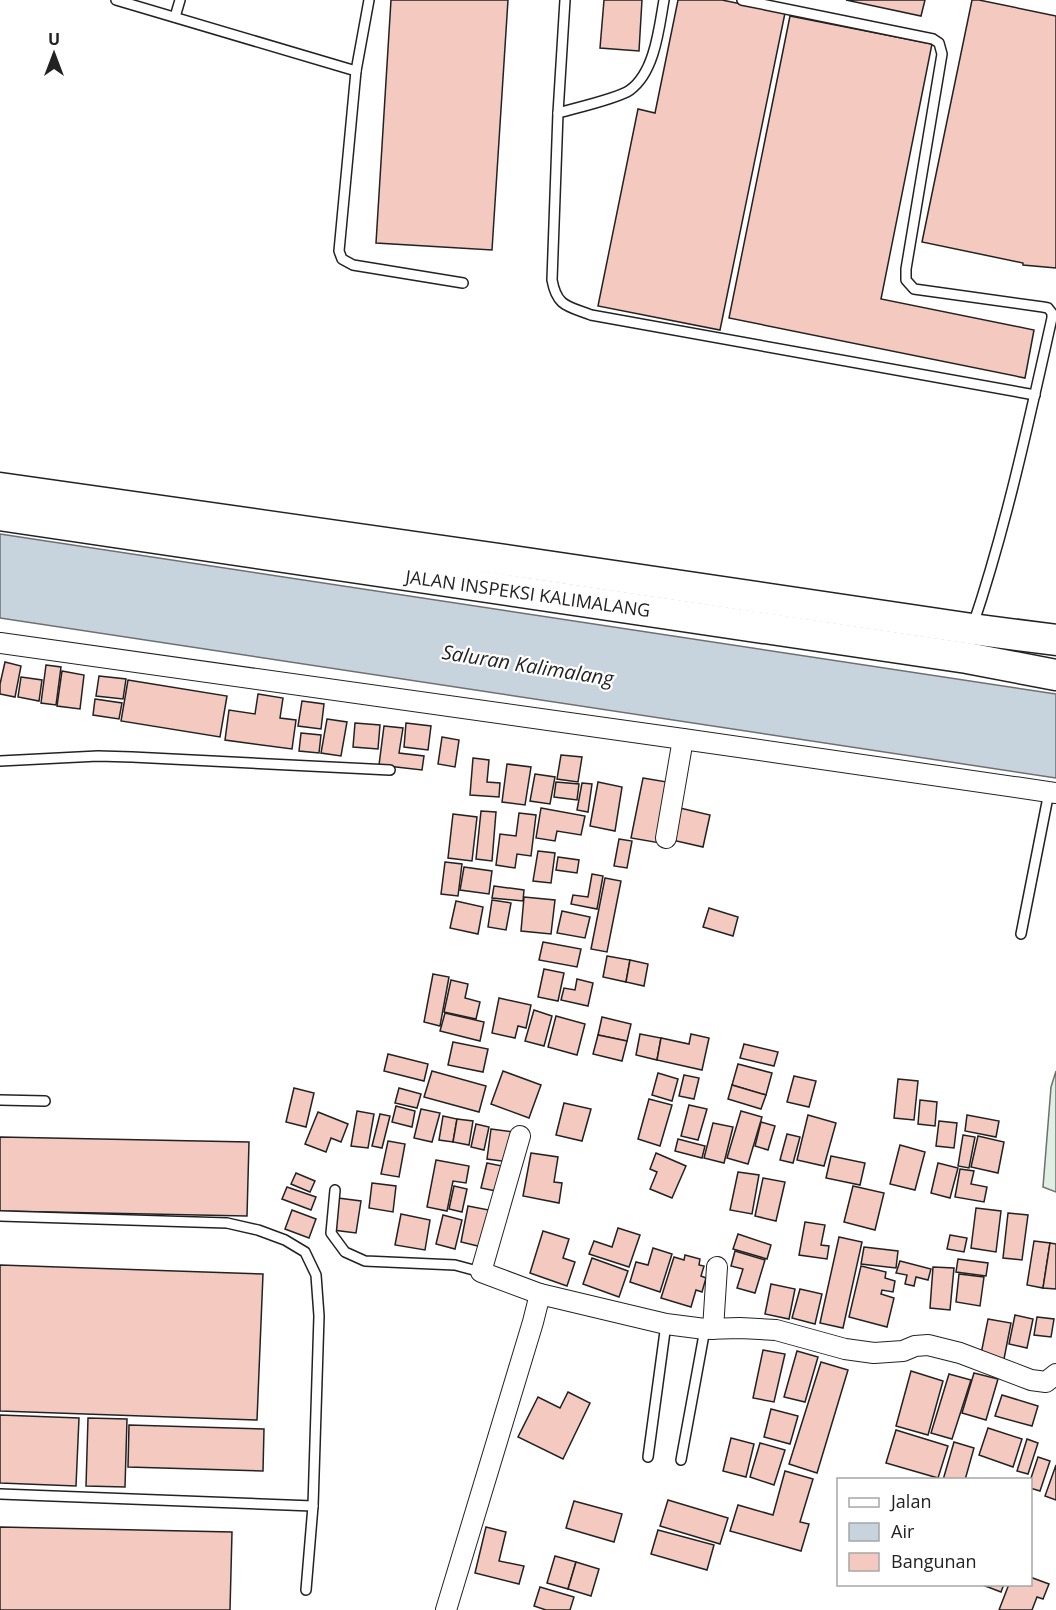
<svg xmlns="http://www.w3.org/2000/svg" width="1056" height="1610" font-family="'Open Sans',sans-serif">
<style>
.green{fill:#e0efe3;stroke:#6f6f6f;stroke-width:1.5}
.water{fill:#c7d3dd;stroke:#6f6f6f;stroke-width:1.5}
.building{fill:#f3c9c0;stroke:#222;stroke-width:1.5}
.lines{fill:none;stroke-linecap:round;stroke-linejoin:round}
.lane-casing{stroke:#222;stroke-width:12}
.street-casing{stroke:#222;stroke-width:22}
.primary-casing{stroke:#222;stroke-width:33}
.lane{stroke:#fff;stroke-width:9}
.street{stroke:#fff;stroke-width:20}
.primary{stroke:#fff;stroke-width:30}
.labels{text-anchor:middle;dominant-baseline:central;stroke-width:4.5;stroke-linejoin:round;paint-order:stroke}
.street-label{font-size:18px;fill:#222;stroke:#fff}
.water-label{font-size:20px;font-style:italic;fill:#222;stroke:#fff}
</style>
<rect width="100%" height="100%" fill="#fff"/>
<polygon class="green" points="1056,1071 1056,1192 1043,1187 1051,1087"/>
<polygon class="water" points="0,534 1056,694 1056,778 0,618"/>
<g class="building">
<polygon points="391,0 508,0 492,250 376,243"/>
<polygon points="604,0 642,0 639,51 600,48"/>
<polygon points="678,0 722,0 785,13 720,330 598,306 638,109 655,113"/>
<polygon points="846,0 925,0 921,16"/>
<polygon points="972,0 979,0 1056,16 1056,268 1023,265 1023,263 922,242"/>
<polygon points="790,16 932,44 881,299 1034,330 1025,378 729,318"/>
<polygon points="5,662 21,666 15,697 0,694 0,684"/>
<polygon points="46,665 61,667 56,705 41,703"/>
<polygon points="62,671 84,675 80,709 57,706"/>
<polygon points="99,676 126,679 123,699 96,696"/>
<polygon points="21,677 42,680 39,701 18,697"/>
<polygon points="128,680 227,696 220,737 121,721"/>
<polygon points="258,694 283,698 280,718 296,720 292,749 225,740 229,710 255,714"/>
<polygon points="95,699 122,703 119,719 93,715"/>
<polygon points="302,701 324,704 321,729 298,726"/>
<polygon points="327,719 347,722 341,756 321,753"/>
<polygon points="355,723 380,725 378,749 353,747"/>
<polygon points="406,723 431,726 428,750 404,747"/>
<polygon points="384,726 403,728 399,753 424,756 422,770 379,765"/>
<polygon points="301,733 321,735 319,753 299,751"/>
<polygon points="442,737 459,740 455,767 438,764"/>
<polygon points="561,755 582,757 578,782 557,779"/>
<polygon points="473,758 489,760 487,782 500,783 499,797 470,795"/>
<polygon points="507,764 531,767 525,805 502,802"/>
<polygon points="535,774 555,777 550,804 530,801"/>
<polygon points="643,778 673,783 660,843 631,838"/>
<polygon points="556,782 579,784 577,800 554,797"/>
<polygon points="598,782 622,787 615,831 590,826"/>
<polygon points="582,783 592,784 588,812 577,810"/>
<polygon points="541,808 585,816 581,835 557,831 555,841 536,838"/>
<polygon points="680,808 710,815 703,847 672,840"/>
<polygon points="481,811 496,812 492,861 476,859"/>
<polygon points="519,813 536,815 531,856 517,854 515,868 496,865 500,834 516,836"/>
<polygon points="453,814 477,817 472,861 448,858"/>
<polygon points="619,839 632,841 627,868 614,866"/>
<polygon points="538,851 555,853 551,883 533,881"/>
<polygon points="558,857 579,860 577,873 556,870"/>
<polygon points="445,862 462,864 458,896 441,894"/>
<polygon points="464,867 492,871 489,894 460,890"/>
<polygon points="592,874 603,876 597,909 571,904 573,895 588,897"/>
<polygon points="605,878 621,881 607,952 591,949"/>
<polygon points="494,886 524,890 523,901 492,898"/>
<polygon points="524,897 555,900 551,934 521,931"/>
<polygon points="492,900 511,903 506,930 488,927"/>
<polygon points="456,901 483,907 478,934 450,928"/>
<polygon points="709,908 738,917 733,936 703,927"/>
<polygon points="562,911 590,917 585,938 557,933"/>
<polygon points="543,942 581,949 577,967 539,960"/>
<polygon points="607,956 630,960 626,982 603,977"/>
<polygon points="630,960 648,964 644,986 626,982"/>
<polygon points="544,969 564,973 558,1001 538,997"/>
<polygon points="433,974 449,977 440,1026 424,1022"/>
<polygon points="577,979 593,983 588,1006 561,1000 564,988 575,990"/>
<polygon points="451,980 468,984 465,998 480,1002 476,1019 444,1012"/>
<polygon points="499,998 531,1005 526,1028 518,1026 515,1038 492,1033"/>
<polygon points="534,1010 552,1016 544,1046 525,1041"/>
<polygon points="445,1013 484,1022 480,1041 440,1031"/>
<polygon points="556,1016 585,1024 577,1055 548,1047"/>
<polygon points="602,1017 631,1024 627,1041 598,1035"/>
<polygon points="640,1034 661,1038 657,1060 636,1055"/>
<polygon points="691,1034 709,1038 702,1070 657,1060 661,1038 689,1044"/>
<polygon points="598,1035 627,1041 622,1061 593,1054"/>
<polygon points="453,1042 488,1049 483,1072 448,1065"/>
<polygon points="744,1044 778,1052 774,1066 740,1058"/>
<polygon points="388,1054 428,1064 424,1081 384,1071"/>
<polygon points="738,1064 772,1073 766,1095 732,1085"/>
<polygon points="432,1071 486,1086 479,1112 424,1097"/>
<polygon points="503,1071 541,1085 529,1118 491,1104"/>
<polygon points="658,1073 678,1079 672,1101 652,1095"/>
<polygon points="684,1075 699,1078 694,1099 679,1096"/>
<polygon points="794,1076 816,1081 809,1107 787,1102"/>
<polygon points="898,1079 918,1081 914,1120 894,1118"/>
<polygon points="732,1085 766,1095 761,1109 728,1099"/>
<polygon points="294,1088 314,1093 306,1127 286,1122"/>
<polygon points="399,1088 421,1094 417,1108 395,1103"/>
<polygon points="649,1099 672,1105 660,1146 638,1139"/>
<polygon points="920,1100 937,1102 935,1126 918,1124"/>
<polygon points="564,1103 591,1109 582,1141 556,1135"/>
<polygon points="689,1105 707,1109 698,1140 681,1136"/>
<polygon points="396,1106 415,1111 412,1127 392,1122"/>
<polygon points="421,1109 440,1113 432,1142 414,1138"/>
<polygon points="357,1111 374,1114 368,1148 351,1146"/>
<polygon points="741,1111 762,1117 748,1164 727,1158"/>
<polygon points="318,1112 348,1124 341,1142 331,1138 326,1152 305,1144"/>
<polygon points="380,1114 390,1116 382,1148 372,1146"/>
<polygon points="808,1115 836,1123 824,1166 797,1160"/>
<polygon points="967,1115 999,1121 996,1137 965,1131"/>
<polygon points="443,1116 457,1119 453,1142 439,1140"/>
<polygon points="457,1119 473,1121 469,1145 453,1142"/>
<polygon points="939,1121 957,1123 954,1148 936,1146"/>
<polygon points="761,1122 775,1126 768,1150 755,1146"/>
<polygon points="713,1123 733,1127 724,1163 704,1158"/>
<polygon points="476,1124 489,1127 484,1150 471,1147"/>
<polygon points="491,1129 514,1132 509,1162 487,1159"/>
<polygon points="787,1134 800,1137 793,1163 780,1160"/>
<polygon points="963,1135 975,1137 969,1168 958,1166"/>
<polygon points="978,1136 1004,1142 998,1173 971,1167"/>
<polygon points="0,1137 249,1142 247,1216 0,1211"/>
<polygon points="678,1139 705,1146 702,1158 675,1151"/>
<polygon points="388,1141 405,1144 399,1177 381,1174"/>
<polygon points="900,1145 925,1152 915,1190 890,1184"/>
<polygon points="531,1153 558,1157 554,1182 562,1183 559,1203 523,1196"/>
<polygon points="656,1153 686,1166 672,1198 650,1189 657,1172 650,1169"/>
<polygon points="831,1156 865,1163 860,1185 826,1178"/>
<polygon points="436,1160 469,1166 466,1183 453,1181 447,1211 427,1207"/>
<polygon points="487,1163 507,1167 501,1192 481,1188"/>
<polygon points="938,1163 958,1168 950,1198 931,1193"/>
<polygon points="960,1169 974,1171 971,1184 987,1187 984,1202 955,1197"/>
<polygon points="738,1172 759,1175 752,1214 730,1210"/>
<polygon points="296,1173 315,1181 310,1192 291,1184"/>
<polygon points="763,1178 785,1182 776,1221 755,1216"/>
<polygon points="372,1183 396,1186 393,1212 369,1208"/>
<polygon points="454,1186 467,1189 462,1212 449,1209"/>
<polygon points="853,1186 884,1193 875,1230 844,1222"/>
<polygon points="287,1187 316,1197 311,1210 282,1199"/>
<polygon points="338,1198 361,1201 356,1233 333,1230"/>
<polygon points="468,1206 489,1210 482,1247 461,1242"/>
<polygon points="976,1208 1001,1211 996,1252 971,1248"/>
<polygon points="292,1210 316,1219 309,1238 285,1229"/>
<polygon points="1008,1213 1028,1215 1022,1260 1003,1258"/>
<polygon points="401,1214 430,1220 425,1250 395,1245"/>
<polygon points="443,1215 462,1220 455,1249 436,1244"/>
<polygon points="805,1222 825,1225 821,1245 829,1246 827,1259 799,1255"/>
<polygon points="618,1228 640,1235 629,1267 589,1254 594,1241 612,1247"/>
<polygon points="543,1231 569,1239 563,1258 575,1262 567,1286 530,1273"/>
<polygon points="738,1234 771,1245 767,1259 733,1249"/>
<polygon points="950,1235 967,1238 964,1252 947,1249"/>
<polygon points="839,1237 862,1242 843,1328 820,1323"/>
<polygon points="1034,1241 1050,1243 1043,1288 1027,1285"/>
<polygon points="1050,1243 1056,1244 1056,1289 1043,1288"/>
<polygon points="864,1247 898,1251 896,1268 861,1264"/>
<polygon points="653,1248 672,1254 660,1292 630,1282 636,1262 648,1265"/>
<polygon points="735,1251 765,1260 755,1293 737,1288 743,1269 731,1266"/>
<polygon points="685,1255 700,1259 699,1265 704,1266 701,1276 706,1278 702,1292 696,1290 691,1307 661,1298 674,1257 684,1260"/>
<polygon points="592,1258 628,1271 619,1297 583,1284"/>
<polygon points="958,1259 988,1263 986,1276 956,1272"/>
<polygon points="900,1261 931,1269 928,1280 916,1277 914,1286 905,1284 907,1275 896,1273"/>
<polygon points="0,1265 263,1274 257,1420 0,1411"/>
<polygon points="861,1266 886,1272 885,1278 895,1281 893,1292 882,1290 881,1294 894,1298 887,1327 849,1317"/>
<polygon points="933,1267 954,1268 950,1310 930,1308"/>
<polygon points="959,1274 984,1277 980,1306 956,1302"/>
<polygon points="771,1284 795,1289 789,1319 765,1314"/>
<polygon points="800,1289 822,1294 815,1324 792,1318"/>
<polygon points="1015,1315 1033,1319 1027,1348 1009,1344"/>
<polygon points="1037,1317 1054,1319 1051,1337 1034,1335"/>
<polygon points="988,1319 1011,1323 1004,1359 981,1354"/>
<polygon points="763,1350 785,1354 774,1402 753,1398"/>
<polygon points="797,1351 818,1357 805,1402 784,1397"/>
<polygon points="821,1362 848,1370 817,1473 789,1464"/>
<polygon points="911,1371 943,1381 928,1435 896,1426"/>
<polygon points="974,1373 998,1379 986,1420 962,1413"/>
<polygon points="949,1374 971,1380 952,1439 931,1433"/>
<polygon points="568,1392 590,1403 563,1459 518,1437 538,1397 560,1408"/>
<polygon points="1002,1395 1038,1406 1032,1426 995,1416"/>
<polygon points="771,1409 798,1416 790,1444 764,1437"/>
<polygon points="0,1415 79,1418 76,1486 0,1483"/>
<polygon points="88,1418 127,1419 125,1487 86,1486"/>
<polygon points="129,1425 264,1429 263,1471 128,1467"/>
<polygon points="988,1428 1022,1439 1013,1467 979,1455"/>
<polygon points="896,1430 948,1446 938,1478 886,1463"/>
<polygon points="731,1438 754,1444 746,1477 723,1471"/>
<polygon points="1027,1439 1038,1443 1028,1474 1017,1471"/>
<polygon points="954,1442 974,1448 965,1480 943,1480"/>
<polygon points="760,1443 785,1450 774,1485 750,1477"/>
<polygon points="1038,1457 1050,1461 1040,1491 1030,1488 1030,1481"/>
<polygon points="1056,1465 1056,1500 1045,1496"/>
<polygon points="785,1471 813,1479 800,1522 809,1524 801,1551 730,1531 738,1505 773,1515"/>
<polygon points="668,1500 728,1518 720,1544 660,1526"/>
<polygon points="574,1501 622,1514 614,1542 566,1528"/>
<polygon points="0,1527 232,1532 230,1610 0,1610"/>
<polygon points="486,1527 506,1532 499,1561 524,1566 519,1584 475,1573"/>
<polygon points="658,1530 714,1545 707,1570 651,1554"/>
<polygon points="555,1556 576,1562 568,1589 547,1583"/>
<polygon points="576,1562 599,1569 591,1596 568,1589"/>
<polygon points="1030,1577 1049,1584 1043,1599 1037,1597 1032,1610 999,1610 1009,1584 1030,1584"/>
<polygon points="980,1584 1004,1584 1001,1592"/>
<polygon points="540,1587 574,1597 570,1610 546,1610 534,1606"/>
</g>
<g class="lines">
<g class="lane-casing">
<g id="lane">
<polyline points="116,0 356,71"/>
<polyline points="369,0 356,71 339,251 342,259 353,265 463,283"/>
<path d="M 565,0 L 558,113 L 552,280 C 557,307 568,306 591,315 L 1035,395"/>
<path d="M 742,0 L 933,39 L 939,43 L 942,54 L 906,269 L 906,280 L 914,289 L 1043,307 L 1048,308 L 1052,313 L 1052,318 C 1029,420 1007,524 973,625"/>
<polyline points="175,17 180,0"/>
<path d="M 558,113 C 575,108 617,99 630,90 C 655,72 659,28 664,0"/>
<polyline points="0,761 98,756 132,757 390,770"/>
<polyline points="1021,934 1049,792"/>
<polyline points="0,1100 45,1101"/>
<polyline points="335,1190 331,1233 345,1252 365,1261 455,1265 481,1272"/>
<polyline points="0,1216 227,1223 258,1230 285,1240 305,1252 316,1275 319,1316 313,1506 306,1590"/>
<polyline points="648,1457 666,1324"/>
<polyline points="681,1460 705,1329"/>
<polyline points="0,1494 313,1506"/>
</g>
</g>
<g class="street-casing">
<g id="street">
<polyline points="0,643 683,739 1056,793"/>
<polyline points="666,838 683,739"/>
<polyline points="520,1136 481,1272 540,1294"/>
<polyline points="713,1329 717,1267"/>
<polyline points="446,1610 533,1322 540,1294 666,1324 705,1329 740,1328 776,1330 845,1349 874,1353 903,1351 915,1346 928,1345 960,1353 1031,1380 1046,1382 1056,1374"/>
</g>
</g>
<g class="primary-casing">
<g id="primary">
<polyline points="0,488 533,564 972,629 1056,640"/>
<polyline points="0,515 967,658 1056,675"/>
</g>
</g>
<use href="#lane" class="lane"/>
<use href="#street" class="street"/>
<use href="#primary" class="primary"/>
</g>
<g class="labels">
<g class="street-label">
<text transform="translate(528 593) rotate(8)">JALAN INSPEKSI KALIMALANG</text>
</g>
<g class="water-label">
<text transform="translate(528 665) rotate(9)">Saluran Kalimalang</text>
</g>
</g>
<rect x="837" y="1478" width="195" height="108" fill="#ffffff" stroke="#a7a7a7" stroke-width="1.5"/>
<rect x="849" y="1498" width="30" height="9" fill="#ffffff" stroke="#a7a7a7" stroke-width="1.5"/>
<text x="891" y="1508" font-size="18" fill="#222222">Jalan</text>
<rect x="849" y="1523" width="30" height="18" fill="#c7d3dd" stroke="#a7a7a7" stroke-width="1.5"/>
<text x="891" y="1538" font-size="18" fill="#222222">Air</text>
<rect x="849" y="1553" width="30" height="18" fill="#f3c9c0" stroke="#a7a7a7" stroke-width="1.5"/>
<text x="891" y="1568" font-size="18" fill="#222222">Bangunan</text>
<g transform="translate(54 54)" stroke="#ffffff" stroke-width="4.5" paint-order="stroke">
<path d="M0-4.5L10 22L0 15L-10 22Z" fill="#222222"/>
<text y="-9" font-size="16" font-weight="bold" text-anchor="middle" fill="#222222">U</text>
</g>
</svg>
